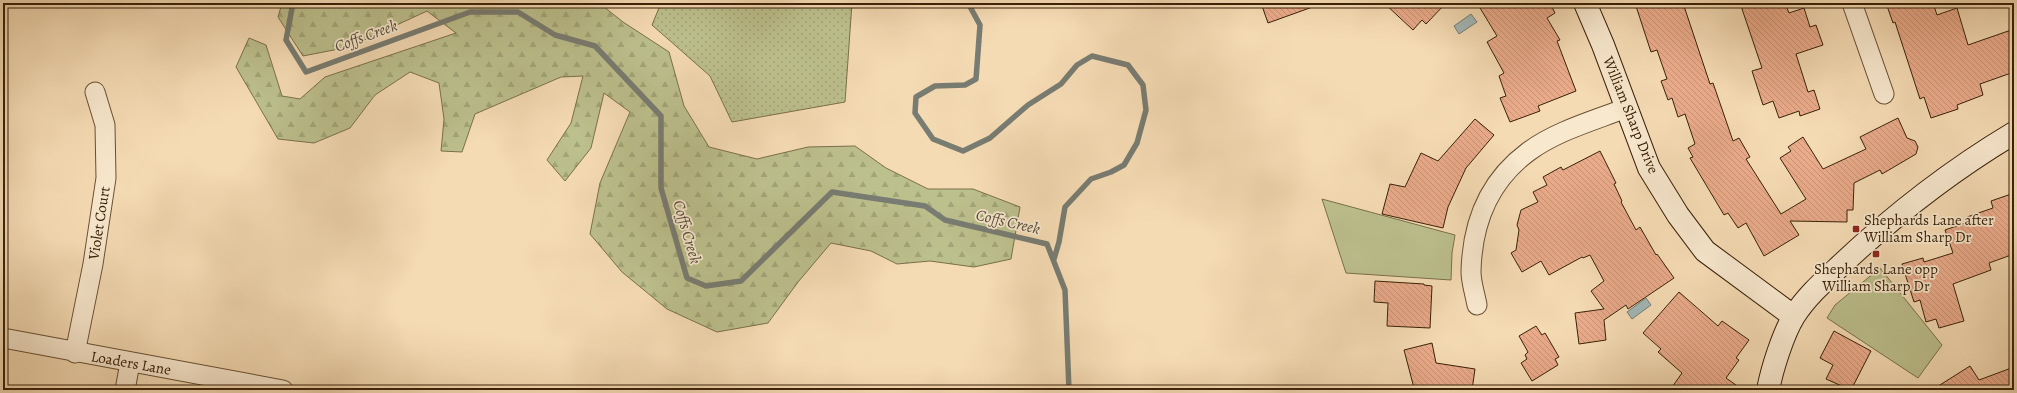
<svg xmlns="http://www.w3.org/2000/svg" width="2017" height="393" font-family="Alegreya,serif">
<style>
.green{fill:#bcc08d;stroke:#7a704a}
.forest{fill:url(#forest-firs);stroke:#7a704a}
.park{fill:url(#park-dots);stroke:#7a704a}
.water{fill:#a2b8b9;stroke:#787c72}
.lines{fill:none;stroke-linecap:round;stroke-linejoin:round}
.stream{stroke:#787c72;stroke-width:5.5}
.building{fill:url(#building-back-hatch);stroke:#392108}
.street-casing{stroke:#685033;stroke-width:21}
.secondary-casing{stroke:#392108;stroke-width:24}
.street{stroke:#f8e8ce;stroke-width:19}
.secondary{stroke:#f8e8ce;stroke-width:22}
.poi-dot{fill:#8f2418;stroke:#f8e8ce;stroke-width:1.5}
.labels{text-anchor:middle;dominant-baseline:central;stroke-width:3.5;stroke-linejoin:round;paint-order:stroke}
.street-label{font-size:15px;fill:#392108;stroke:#f8e8ce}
.poi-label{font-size:15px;fill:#392108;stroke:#f8e8ce;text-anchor:start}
.water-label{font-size:16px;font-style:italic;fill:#584e3d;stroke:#f8e8ce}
</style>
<defs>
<pattern id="forest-firs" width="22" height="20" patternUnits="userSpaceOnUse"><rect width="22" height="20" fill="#bcc08d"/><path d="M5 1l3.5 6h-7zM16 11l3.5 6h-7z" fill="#a2a578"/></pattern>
<pattern id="park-dots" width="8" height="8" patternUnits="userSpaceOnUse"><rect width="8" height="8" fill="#bcc08d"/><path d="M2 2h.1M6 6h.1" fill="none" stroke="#a2a578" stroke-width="1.8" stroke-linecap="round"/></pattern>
<pattern id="building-back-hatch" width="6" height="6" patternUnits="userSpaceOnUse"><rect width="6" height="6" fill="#eaab8b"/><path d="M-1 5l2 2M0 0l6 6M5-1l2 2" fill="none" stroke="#c99376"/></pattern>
</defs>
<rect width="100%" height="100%" fill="#f5dbb4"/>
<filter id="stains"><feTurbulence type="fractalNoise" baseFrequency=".005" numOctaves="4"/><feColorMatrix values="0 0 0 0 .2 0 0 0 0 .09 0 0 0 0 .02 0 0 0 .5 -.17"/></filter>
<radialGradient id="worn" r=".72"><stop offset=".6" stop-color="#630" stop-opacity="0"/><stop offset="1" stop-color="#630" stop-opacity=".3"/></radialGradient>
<g class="green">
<polygon points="1322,199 1455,235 1452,253 1451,280 1346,273"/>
<polygon points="1880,268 1942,345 1918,378 1827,318 1835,305"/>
</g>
<polygon class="forest" points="282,3 599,3 623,22 669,52 684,106 709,147 757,159 808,147 855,146 886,168 928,189 973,189 1020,207 1011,259 974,267 930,261 897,264 871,251 831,243 798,282 768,323 717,332 667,309 622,272 590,234 600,183 630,112 604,93 591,148 565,181 547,160 571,123 583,76 561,77 475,114 462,152 441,151 444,119 439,83 410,72 375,95 350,128 314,143 278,139 236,67 249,38 266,45 282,96 300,99 325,77 456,33 427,11 349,47 303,56 278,17"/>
<polygon class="park" points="661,3 852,3 845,102 732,122 710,76 652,25"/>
<g class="water">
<polygon points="1471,14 1477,22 1459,34 1454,26"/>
<polygon points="1646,298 1651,305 1632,319 1627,312"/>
</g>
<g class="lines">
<g class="stream">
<polyline points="293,3 286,40 306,72 470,12 518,12 555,35 595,46 661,116 661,188 687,278 706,286 741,281 832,192 925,206 945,220 1047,244 1065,290 1069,390"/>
<polyline points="968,3 980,25 976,79 965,85 935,86 916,97 915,113 933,139 963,151 990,138 1028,105 1061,84 1077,65 1092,56 1128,65 1143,85 1146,110 1137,143 1124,165 1111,172 1091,179 1065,207 1059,242 1054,259"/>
</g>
</g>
<g class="building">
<polygon points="1261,3 1317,3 1318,5 1268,23"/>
<polygon points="1384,3 1446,3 1426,24 1422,20 1413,30"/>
<polygon points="1477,3 1550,3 1555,13 1547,18 1560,40 1557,41 1576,91 1538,106 1540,111 1510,122 1500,98 1506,96 1499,76 1504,73 1487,42 1497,36"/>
<polygon points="1635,3 1683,3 1710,84 1713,83 1733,141 1739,138 1750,157 1746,159 1781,214 1806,199 1780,158 1791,151 1788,147 1803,137 1823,169 1866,149 1860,137 1898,118 1907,138 1915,141 1918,147 1916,154 1882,174 1880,170 1854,183 1853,210 1847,210 1847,222 1790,221 1799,235 1764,256 1746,223 1738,228 1728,213 1724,215 1690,158 1693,157 1688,148 1695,144 1685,114 1678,117 1672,98 1668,100 1661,81 1667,79 1657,50 1651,52"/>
<polygon points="1740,3 1785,3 1789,13 1804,8 1810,27 1816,25 1823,45 1796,54 1808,92 1814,90 1820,109 1800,116 1799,111 1779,118 1773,101 1763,105 1752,71 1762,68"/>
<polygon points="1886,3 1933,3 1937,15 1957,8 1968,45 2014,29 2014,72 1980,84 1983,95 1957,105 1958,109 1931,118 1924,97 1920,99 1895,22 1893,23"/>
<polygon points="1475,119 1494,135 1466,168 1448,207 1443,228 1382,214 1390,184 1405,187 1421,153 1438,161"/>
<polygon points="1600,151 1616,183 1614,184 1622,201 1621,202 1636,230 1640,227 1656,255 1657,254 1674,278 1628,309 1626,305 1604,320 1606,340 1579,344 1575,313 1604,309 1591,291 1604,281 1590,255 1583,258 1582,257 1549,275 1541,261 1522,272 1511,253 1516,250 1519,230 1517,225 1521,210 1538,202 1533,192 1547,185 1543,177 1561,167 1563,170"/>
<polygon points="2014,193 2014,254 1989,263 1991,270 1953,284 1964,321 1939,328 1936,319 1926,322 1920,300 1914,302 1902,264 1923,258 1924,262 1953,253 1945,230 1968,222 1967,217 1993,208 1991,201"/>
<polygon points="1375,281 1424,284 1424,285 1432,286 1430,328 1387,326 1388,303 1374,302"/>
<polygon points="1679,292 1718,326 1722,321 1749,340 1736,358 1739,360 1726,378 1743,390 1670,390 1682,373 1658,352 1661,349 1643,333"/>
<polygon points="1536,326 1542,335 1545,333 1559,357 1555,359 1558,365 1532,381 1521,363 1527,359 1525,355 1528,352 1519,336"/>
<polygon points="1834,331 1871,351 1851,390 1826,379 1833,365 1820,358"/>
<polygon points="1432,343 1436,363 1475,369 1472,390 1425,390 1414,388 1404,350"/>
<polygon points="1970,366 1979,380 2014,367 2014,390 1932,390"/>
</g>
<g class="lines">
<g class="street-casing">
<g id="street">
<polyline points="1852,3 1884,94"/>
<path d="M 1477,305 C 1475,294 1471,282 1471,272 C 1472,223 1489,181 1528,152 C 1556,131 1593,121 1626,108"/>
<polyline points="3,338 283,390"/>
<polyline points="75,353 93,264 106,178 105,125 95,92"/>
<polyline points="125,390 130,363"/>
</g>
</g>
<g class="secondary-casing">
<g id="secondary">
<polyline points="1585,3 1603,45 1649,168 1678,215 1705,251 1793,316"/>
<path d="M 1768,390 C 1772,369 1783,334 1794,316 C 1807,296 1824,281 1841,265 C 1894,215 1952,170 2014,133"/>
</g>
</g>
<use href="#street" class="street"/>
<use href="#secondary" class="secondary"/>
</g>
<g class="poi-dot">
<rect x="1852" y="225" width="8" height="8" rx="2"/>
<rect x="1872" y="250" width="8" height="8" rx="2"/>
</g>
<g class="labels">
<g class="street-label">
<text transform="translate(1631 115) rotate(68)">William Sharp Drive</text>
<text transform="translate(99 223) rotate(-81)">Violet Court</text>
<text transform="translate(131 363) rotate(10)">Loaders Lane</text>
</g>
<g class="poi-label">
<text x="1864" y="220">Shephards Lane after<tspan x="1864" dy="17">William Sharp Dr</tspan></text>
<text x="1876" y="269" text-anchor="middle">Shephards Lane opp<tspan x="1876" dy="17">William Sharp Dr</tspan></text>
</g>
<g class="water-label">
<text transform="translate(366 36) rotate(-20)">Coffs Creek</text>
<text transform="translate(1008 222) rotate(13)">Coffs Creek</text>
<text transform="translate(687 232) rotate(74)">Coffs Creek</text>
</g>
</g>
<rect width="2017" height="393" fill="none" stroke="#f5dbb4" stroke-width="16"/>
<rect x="4" y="4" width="2009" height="385" fill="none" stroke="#392108" stroke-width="2"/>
<rect x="8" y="8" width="2001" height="377" fill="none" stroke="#392108"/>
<rect width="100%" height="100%" filter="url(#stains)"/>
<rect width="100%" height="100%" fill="url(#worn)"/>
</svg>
